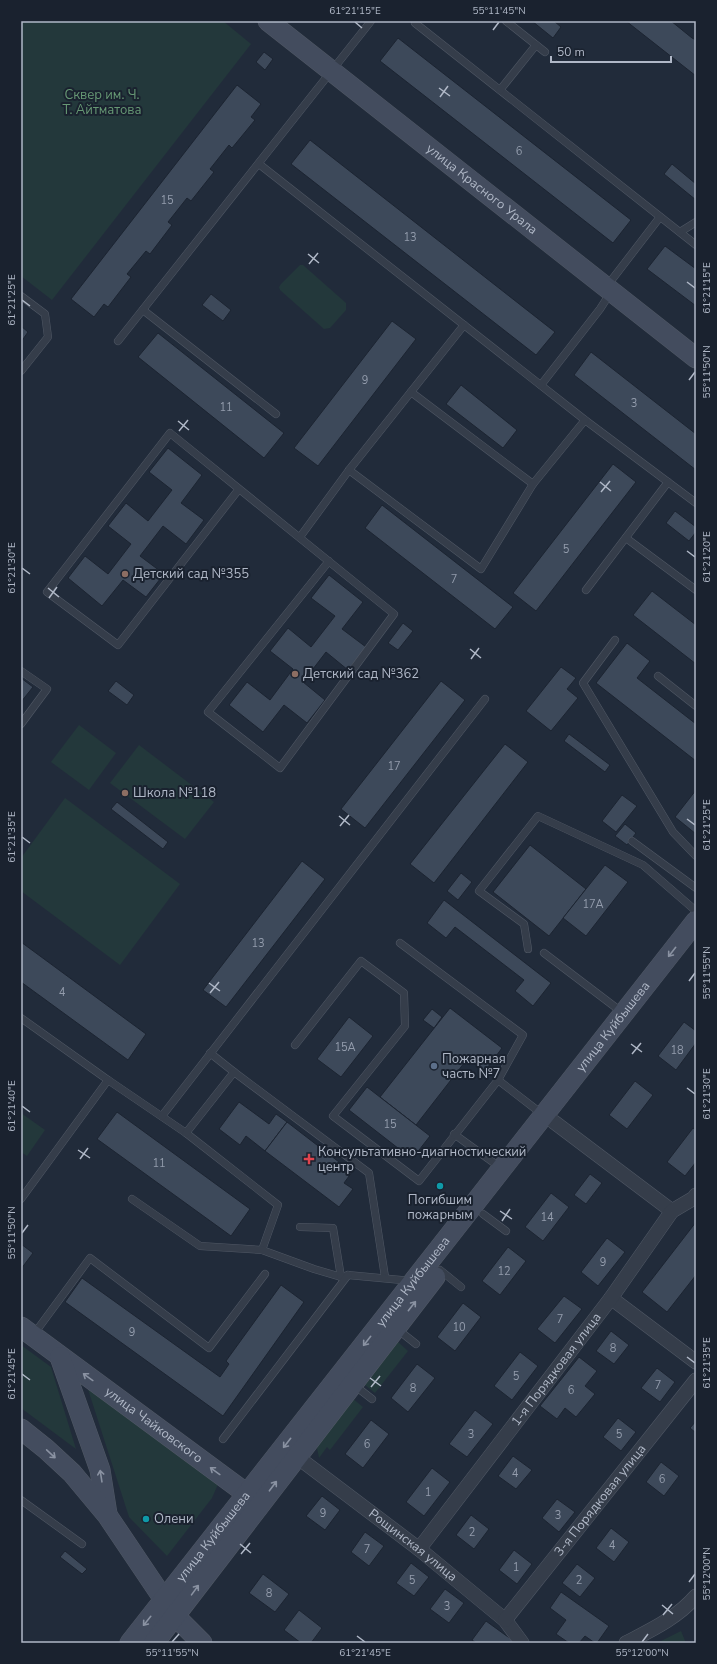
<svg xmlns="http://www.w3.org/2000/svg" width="717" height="1664" font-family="'Nunito Sans',sans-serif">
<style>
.green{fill:#23383b}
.building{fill:#3d495a;stroke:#1c2431}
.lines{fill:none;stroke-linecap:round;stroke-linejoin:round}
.lane-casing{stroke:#505865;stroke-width:8}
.street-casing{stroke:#505865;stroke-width:15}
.secondary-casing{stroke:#505865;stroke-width:21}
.lane{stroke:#353d4a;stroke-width:7}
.street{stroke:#353d4a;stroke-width:14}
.secondary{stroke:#434c5e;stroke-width:20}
.oneway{stroke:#8a92a2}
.ticks{fill:none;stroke:#b0b8c7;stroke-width:1.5}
.education-dot{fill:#8d6e63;stroke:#1a222f;stroke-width:1.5}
.service-dot{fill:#5c6f8a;stroke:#1a222f;stroke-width:1.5}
.health-dot{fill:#e0444e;stroke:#1a222f;stroke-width:1.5}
.culture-dot{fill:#0f9aa8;stroke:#1a222f;stroke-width:1.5}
.labels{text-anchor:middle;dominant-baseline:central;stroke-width:4;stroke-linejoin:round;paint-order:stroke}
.number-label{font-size:11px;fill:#939cac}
.park-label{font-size:13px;fill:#669874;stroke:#1a222f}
.street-label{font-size:13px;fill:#b0b8c7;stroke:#1a222f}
.poi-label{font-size:13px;fill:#b0b8c7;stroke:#1a222f;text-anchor:start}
.neatline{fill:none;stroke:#b0b8c7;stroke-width:1.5}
.ticks-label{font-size:10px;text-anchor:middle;fill:#b0b8c7}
</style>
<rect width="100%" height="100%" fill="#212b3a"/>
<g class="green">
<polygon points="21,21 223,21 251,44 52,300 21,276"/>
<polygon points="300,265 303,265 346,303 346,310 330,328 324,329 280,290 279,287 281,284"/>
<polygon points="79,725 116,753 89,790 51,762"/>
<polygon points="139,745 214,802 185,839 110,783"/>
<polygon points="65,798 180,884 120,965 21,891 21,858"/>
<polygon points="21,1113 45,1130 27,1156 21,1152"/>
<polygon points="398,1342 408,1351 375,1393 365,1385"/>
<polygon points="21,1345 51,1367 76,1449 21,1408"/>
<polygon points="85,1380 219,1482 212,1498 167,1556 129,1517"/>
<polygon points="352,1398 363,1407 330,1450 327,1447 319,1458 316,1443"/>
<polygon points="681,1631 686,1643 657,1643"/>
</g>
<g class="building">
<polygon points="532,21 554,21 561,27 553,38"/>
<polygon points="626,21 671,21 692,38 696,40 696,76"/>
<polygon points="398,38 631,220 613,243 380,61"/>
<polygon points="264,52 273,59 265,70 256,62"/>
<polygon points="237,85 261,104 251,117 255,120 232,148 229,145 210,169 214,172 191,201 187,198 168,222 172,225 150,254 146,251 127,274 131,277 108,307 104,304 94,317 71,299"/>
<polygon points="310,140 555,332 536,355 291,164"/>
<polygon points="672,164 696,184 696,200 664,174"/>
<polygon points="665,246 696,269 696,306 647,269"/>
<polygon points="211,294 231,310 223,321 202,305"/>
<polygon points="392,321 416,339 318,466 294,448"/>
<polygon points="21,326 28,332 21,342"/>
<polygon points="158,333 284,433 264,458 138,357"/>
<polygon points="591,352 696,434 696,470 574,375"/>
<polygon points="461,385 517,430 503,448 446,404"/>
<polygon points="168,448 202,475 181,503 204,520 186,544 163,526 140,556 164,574 146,597 123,580 102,606 68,578 85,556 108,574 131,544 108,526 126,503 148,521 172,490 149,472"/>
<polygon points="613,464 636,482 536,611 513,593"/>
<polygon points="382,505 513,607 495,629 365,528"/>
<polygon points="675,511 696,527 696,532 689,541 666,523"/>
<polygon points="329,575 363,602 342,629 366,647 348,670 326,652 303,682 325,700 307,723 284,705 263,732 229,705 247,682 270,700 293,669 270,651 288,628 311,647 335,616 311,598"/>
<polygon points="652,591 696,625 696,664 633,615"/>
<polygon points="403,623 413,631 398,650 388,643"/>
<polygon points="627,643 650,661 637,678 696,724 696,761 596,683"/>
<polygon points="561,667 576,678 567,689 578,698 551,731 526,711"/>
<polygon points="21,678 33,687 21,702"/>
<polygon points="116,681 134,695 127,705 108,691"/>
<polygon points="441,681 465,700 365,828 341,809"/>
<polygon points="569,734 610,765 605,772 564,741"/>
<polygon points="505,744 528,762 434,883 410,864"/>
<polygon points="696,790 696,834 675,817"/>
<polygon points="622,795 637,806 616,832 602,821"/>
<polygon points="117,802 168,842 163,849 111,809"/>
<polygon points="625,824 636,833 627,845 615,836"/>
<polygon points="530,845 586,889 549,936 493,892"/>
<polygon points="302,861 325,879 226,1007 203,990"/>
<polygon points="605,865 628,882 586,936 563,918"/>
<polygon points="461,873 472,882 458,900 447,891"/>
<polygon points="444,900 551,983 533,1006 515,991 524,980 455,927 446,938 427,923"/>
<polygon points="21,942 146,1034 128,1060 21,982"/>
<polygon points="450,1008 502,1048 485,1071 468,1058 416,1125 380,1097"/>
<polygon points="432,1009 442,1017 434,1028 423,1020"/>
<polygon points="349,1017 373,1036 341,1077 317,1059"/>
<polygon points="684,1022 696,1031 696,1043 676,1070 658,1056"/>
<polygon points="635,1081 653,1095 627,1129 609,1115"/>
<polygon points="367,1087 430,1136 412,1159 349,1110"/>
<polygon points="239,1102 269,1124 276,1114 287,1122 265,1151 246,1136 240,1145 219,1129"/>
<polygon points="117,1112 250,1209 231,1236 97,1139"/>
<polygon points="287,1122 352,1172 344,1183 353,1189 339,1207 265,1151"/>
<polygon points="693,1128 696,1130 696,1162 685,1176 667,1162"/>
<polygon points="590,1174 602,1183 586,1204 574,1195"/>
<polygon points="551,1193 569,1207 543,1241 525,1227"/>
<polygon points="696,1222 696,1275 667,1312 642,1292"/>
<polygon points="607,1238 625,1252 598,1286 581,1272"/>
<polygon points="21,1244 33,1253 21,1269"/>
<polygon points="508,1247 526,1261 500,1295 482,1281"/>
<polygon points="82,1278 220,1377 229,1364 226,1361 281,1285 304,1302 223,1416 65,1302"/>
<polygon points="564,1296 582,1309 555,1343 537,1329"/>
<polygon points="463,1303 481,1317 455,1351 437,1337"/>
<polygon points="611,1331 629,1345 614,1364 596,1351"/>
<polygon points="520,1352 538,1366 512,1400 494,1386"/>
<polygon points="579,1357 597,1371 585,1386 595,1394 576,1417 565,1408 557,1419 540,1406"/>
<polygon points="417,1364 435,1378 408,1412 391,1398"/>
<polygon points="657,1368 675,1382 660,1402 641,1388"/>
<polygon points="475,1410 493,1424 467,1457 449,1444"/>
<polygon points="618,1418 636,1432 621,1451 603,1437"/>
<polygon points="371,1420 389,1434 363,1468 345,1454"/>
<polygon points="696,1421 696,1433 690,1428"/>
<polygon points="513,1456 532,1470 516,1489 498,1476"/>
<polygon points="661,1462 679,1476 664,1496 646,1482"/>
<polygon points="432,1468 450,1482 424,1516 406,1502"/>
<polygon points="322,1496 340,1510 325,1530 306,1516"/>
<polygon points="557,1499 575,1512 559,1532 542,1518"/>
<polygon points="471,1515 489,1529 474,1549 456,1535"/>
<polygon points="611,1528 629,1542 614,1562 596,1548"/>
<polygon points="365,1532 384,1546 369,1566 351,1552"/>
<polygon points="514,1550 532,1564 517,1584 499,1570"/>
<polygon points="65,1551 87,1569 82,1574 60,1557"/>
<polygon points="411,1563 429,1577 414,1596 396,1583"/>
<polygon points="577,1564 595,1578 580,1597 562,1583"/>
<polygon points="263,1574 289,1594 275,1612 249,1593"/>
<polygon points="445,1589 464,1603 449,1623 430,1609"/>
<polygon points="561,1592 609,1626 597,1643 595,1643 585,1636 579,1643 569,1643 556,1634 566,1620 550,1608"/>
<polygon points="299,1610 322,1628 311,1643 301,1643 284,1630"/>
<polygon points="486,1621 515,1642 514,1643 476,1643 472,1640"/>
</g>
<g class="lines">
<g class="lane-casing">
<g id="lane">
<polyline points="506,21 545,52"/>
<polyline points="415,23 696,245"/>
<polyline points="500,90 536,45"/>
<polyline points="259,164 585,420 696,503"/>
<polyline points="680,232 696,222"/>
<polyline points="607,286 660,217"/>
<polyline points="21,296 45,314 48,337 21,371"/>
<polyline points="143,310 276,414"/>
<polyline points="118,341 371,21"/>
<polyline points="541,385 600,309 611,292"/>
<polyline points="411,392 533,484"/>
<polyline points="349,470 481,569 533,484 585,420"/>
<polyline points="239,489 118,645 47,592 170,433 394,614 280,768 208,712 329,561"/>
<polyline points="300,537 349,470 464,325"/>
<polyline points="626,538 696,590"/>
<polyline points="586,590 668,482"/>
<polyline points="615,640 583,683 673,832 696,856"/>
<polyline points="21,671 47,689 21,724"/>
<polyline points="658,676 696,706"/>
<polyline points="632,841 696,888"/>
<polyline points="528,949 524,924 479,891 538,816 643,865 696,911"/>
<polyline points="544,953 623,1013"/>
<polyline points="21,1018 108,1080 186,1133 278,1205 262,1250"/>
<polyline points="295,1045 361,961 404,993 405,1026 333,1116 419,1181 498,1080 523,1035 400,943"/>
<polyline points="210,1053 234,1072"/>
<polyline points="498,1080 542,1114"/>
<polyline points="162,1116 485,699"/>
<polyline points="186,1133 234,1072 369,1173 385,1277"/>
<polyline points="454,1134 501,1168"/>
<polyline points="21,1199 108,1080"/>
<polyline points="132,1199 200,1246 262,1250 314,1269 341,1277 348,1275 412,1281"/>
<polyline points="483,1214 506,1231"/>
<polyline points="300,1227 333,1228 341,1277"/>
<polyline points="440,1270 461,1287"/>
<polyline points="397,1329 416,1344"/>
<polyline points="34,1334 90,1258 209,1348 265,1274"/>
<polyline points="354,1385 372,1399"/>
<polyline points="223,1439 348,1275"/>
<polyline points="21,1500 82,1544"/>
</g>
</g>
<g class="street-casing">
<g id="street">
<polyline points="554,1122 672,1211"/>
<polyline points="611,1298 696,1362"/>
<path id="s1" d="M 296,1456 L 419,1549 L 505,1620 L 522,1643"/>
<path id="s2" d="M 419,1549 L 611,1298 L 672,1211 L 694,1198 L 696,1195"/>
<path id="s3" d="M 505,1620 L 696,1380"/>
<path d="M 626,1643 C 651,1630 677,1618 696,1596"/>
</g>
</g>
<g class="secondary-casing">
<g id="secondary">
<path id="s4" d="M 268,21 L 696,358"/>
<path id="s5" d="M 21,1327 L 247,1494"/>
<polyline points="60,1357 100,1470 107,1514"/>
<polyline points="21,1429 46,1449 72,1473 107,1515 175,1616 202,1643"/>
<path id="s6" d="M 130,1643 L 696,921"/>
<polyline points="154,1643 435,1277"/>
</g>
</g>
<use href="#lane" class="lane"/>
<use href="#street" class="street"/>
<use href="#secondary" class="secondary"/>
</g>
<defs><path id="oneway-shaft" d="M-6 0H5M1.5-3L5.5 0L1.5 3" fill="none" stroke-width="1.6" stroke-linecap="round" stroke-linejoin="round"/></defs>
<g class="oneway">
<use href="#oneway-shaft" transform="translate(672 952) rotate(128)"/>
<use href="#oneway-shaft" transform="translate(412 1306) rotate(-52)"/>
<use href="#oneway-shaft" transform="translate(367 1341) rotate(128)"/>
<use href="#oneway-shaft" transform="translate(88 1377) rotate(-144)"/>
<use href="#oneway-shaft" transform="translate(287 1443) rotate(128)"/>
<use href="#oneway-shaft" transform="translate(51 1454) rotate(43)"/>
<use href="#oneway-shaft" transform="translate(215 1471) rotate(-144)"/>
<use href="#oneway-shaft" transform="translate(101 1476) rotate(-99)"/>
<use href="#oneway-shaft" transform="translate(273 1486) rotate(-53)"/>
<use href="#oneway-shaft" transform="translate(195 1590) rotate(-54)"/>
<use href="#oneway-shaft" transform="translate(147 1621) rotate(129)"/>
</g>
<path class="ticks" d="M 355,22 L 362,28M 493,30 L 499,22M 439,88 L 450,96M 440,97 L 448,86M 308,254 L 319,263M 309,264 L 318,253M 687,282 L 695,288M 22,300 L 30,306M 689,380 L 695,372M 178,421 L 189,430M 179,431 L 188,420M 600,482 L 611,491M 601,492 L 610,481M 687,551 L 695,557M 22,568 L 30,574M 48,588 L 59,597M 49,598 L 57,587M 470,649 L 481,658M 471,659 L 479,648M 339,816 L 350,825M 687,819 L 695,825M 340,826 L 349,815M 22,837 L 30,843M 689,981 L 695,973M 209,983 L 220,991M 210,993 L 219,982M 631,1044 L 642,1052M 632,1054 L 641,1043M 687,1088 L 695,1094M 22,1106 L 30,1112M 78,1150 L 90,1158M 80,1159 L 88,1148M 500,1211 L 512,1219M 502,1221 L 510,1209M 22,1233 L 28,1225M 687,1357 L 695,1363M 22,1374 L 30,1380M 370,1378 L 381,1386M 371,1387 L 380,1376M 240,1544 L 251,1553M 241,1554 L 250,1543M 689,1582 L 695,1574M 662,1605 L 673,1614M 663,1615 L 672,1604M 357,1636 L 365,1642M 172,1642 L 179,1634M 642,1642 L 648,1634"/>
<g class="education-dot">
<circle cx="125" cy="574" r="4"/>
<circle cx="295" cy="674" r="4"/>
<circle cx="125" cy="793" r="4"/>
</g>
<circle class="service-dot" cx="434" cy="1066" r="4"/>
<path class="health-dot" d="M307 1153h4v4h4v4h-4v4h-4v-4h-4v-4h4z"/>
<g class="culture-dot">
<circle cx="440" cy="1186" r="4"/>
<circle cx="146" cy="1519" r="4"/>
</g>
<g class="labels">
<g class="number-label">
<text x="519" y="151">6</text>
<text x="167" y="200">15</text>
<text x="410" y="237">13</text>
<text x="365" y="380">9</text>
<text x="634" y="403">3</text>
<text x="226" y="407">11</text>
<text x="566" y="549">5</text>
<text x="454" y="579">7</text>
<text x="394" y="766">17</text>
<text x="593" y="904">17А</text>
<text x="258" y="943">13</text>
<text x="62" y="992">4</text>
<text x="345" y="1047">15А</text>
<text x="677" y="1050">18</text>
<text x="390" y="1124">15</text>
<text x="159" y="1163">11</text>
<text x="547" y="1217">14</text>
<text x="603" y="1262">9</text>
<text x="504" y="1271">12</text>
<text x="560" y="1319">7</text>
<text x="459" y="1327">10</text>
<text x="132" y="1332">9</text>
<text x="613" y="1348">8</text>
<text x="516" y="1376">5</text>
<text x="658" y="1385">7</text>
<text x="413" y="1388">8</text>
<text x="571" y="1390">6</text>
<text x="471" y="1434">3</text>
<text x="619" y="1434">5</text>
<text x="367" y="1444">6</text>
<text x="515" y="1473">4</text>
<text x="662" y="1479">6</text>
<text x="428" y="1492">1</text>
<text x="323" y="1513">9</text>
<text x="558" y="1515">3</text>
<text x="472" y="1532">2</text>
<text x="612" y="1545">4</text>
<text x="367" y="1549">7</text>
<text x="516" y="1567">1</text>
<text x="412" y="1580">5</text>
<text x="579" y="1580">2</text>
<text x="269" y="1593">8</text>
<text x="447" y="1606">3</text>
</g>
<g class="park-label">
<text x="102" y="95">Сквер им. Ч.<tspan x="102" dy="15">Т. Айтматова</tspan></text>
</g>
<g class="street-label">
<text stroke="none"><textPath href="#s4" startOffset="272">улица Красного Урала</textPath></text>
<text stroke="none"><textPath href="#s6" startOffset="783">улица Куйбышева</textPath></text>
<text stroke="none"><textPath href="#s6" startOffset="459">улица Куйбышева</textPath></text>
<text stroke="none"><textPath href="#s2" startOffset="226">1-я Порядковая улица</textPath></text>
<text stroke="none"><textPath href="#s5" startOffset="165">улица Чайковского</textPath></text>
<text stroke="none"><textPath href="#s3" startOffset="153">3-я Порядковая улица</textPath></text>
<text stroke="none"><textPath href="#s6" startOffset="135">улица Куйбышева</textPath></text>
<text stroke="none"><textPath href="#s1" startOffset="147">Рощинская улица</textPath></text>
</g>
<g class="poi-label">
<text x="133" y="574">Детский сад №355</text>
<text x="303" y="674">Детский сад №362</text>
<text x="133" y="793">Школа №118</text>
<text x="442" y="1059">Пожарная<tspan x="442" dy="15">часть №7</tspan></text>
<text x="318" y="1152">Консультативно-диагностический<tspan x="318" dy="15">центр</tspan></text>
<text x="440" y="1200" text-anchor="middle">Погибшим<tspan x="440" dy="15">пожарным</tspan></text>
<text x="154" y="1519">Олени</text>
</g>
</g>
<rect width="717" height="1664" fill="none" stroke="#1a222f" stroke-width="44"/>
<path d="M551 56v6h120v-6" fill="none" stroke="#b0b8c7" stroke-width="2"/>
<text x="557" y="56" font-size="12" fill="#b0b8c7" stroke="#1a222f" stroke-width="3" paint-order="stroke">50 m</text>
<rect x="22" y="22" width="673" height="1620" class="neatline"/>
<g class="ticks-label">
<text x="355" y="14">61°21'15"E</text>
<text x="499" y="14">55°11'45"N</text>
<text transform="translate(706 288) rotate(-90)" y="4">61°21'15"E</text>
<text transform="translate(11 300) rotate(-90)" y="4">61°21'25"E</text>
<text transform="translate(706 372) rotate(-90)" y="4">55°11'50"N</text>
<text transform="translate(706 557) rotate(-90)" y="4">61°21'20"E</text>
<text transform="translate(11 568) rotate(-90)" y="4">61°21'30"E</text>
<text transform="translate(706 825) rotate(-90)" y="4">61°21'25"E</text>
<text transform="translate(11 837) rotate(-90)" y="4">61°21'35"E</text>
<text transform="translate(706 973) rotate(-90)" y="4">55°11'55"N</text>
<text transform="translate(706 1094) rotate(-90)" y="4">61°21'30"E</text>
<text transform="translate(11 1106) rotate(-90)" y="4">61°21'40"E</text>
<text transform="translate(11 1233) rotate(-90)" y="4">55°11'50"N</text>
<text transform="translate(706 1363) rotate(-90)" y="4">61°21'35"E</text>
<text transform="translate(11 1374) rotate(-90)" y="4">61°21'45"E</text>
<text transform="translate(706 1574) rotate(-90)" y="4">55°12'00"N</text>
<text x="172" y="1656">55°11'55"N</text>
<text x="365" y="1656">61°21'45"E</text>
<text x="642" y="1656">55°12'00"N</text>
</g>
</svg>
